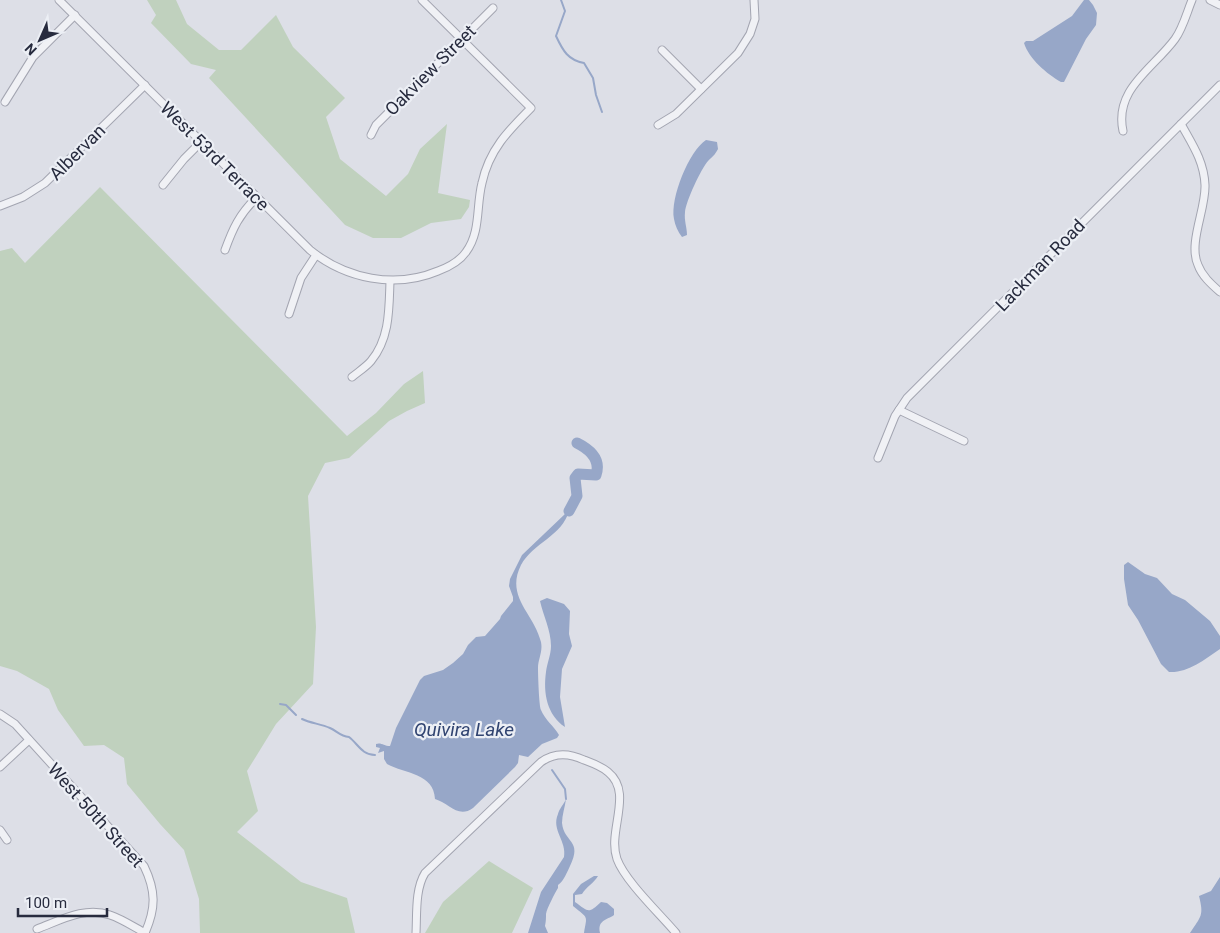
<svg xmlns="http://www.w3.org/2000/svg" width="1220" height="933" font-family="Roboto,sans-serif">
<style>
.green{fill:#c0d1be}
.water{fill:#97a7c8}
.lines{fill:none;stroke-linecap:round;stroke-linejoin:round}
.stream{stroke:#97a7c8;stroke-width:2}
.river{stroke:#97a7c8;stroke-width:11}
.minor-casing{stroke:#a3a5b1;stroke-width:9}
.minor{stroke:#f0f1f5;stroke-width:7}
.labels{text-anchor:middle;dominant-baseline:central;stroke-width:4.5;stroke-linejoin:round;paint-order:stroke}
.street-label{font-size:18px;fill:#272b3e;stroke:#eceff5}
.water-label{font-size:19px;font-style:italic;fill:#314471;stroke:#eceff5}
</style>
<rect width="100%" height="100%" fill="#dddfe7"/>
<g class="green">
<polygon points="147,0 176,0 187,24 219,50 241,50 276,15 293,47 345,98 326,117 340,159 386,196 408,174 420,149 447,124 438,193 470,200 469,207 461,219 431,223 401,238 373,238 345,225 209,78 216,70 191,64 151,23 156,15"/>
<polygon points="100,187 347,436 376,413 404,384 423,371 425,403 407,411 389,421 349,458 325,463 308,496 316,627 313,684 276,724 247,771 258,811 237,832 301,882 347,898 355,933 200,933 199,899 184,850 160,824 127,784 124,758 104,745 84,746 58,710 49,689 17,671 0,666 0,251 12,248 25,263"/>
<polygon points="489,861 533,888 512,933 425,933 443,902"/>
</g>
<g class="water">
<path d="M 1084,0 L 1089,0 L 1093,5 L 1097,13 L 1096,25 L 1086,39 L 1064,82 L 1061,82 C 1047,74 1029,59 1024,43 L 1026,41 L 1033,41 L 1072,16 Z"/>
<path d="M 706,140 L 717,142 L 718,149 C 715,155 712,157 708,161 C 701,169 686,201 685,212 C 684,221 687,227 687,235 L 682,237 C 678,232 675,225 674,219 C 670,198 689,151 706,140 Z"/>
<path d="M 569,511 C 562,536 533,543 521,565 C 505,597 534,613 541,642 C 543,652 538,659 538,668 C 538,674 539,706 541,710 C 545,720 554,726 559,735 L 557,738 L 542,744 L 528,757 L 519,755 L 518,763 L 515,767 L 473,808 C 458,819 449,803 435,799 C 434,773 405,774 387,764 L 384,759 L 384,751 L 378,753 L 380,748 L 376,747 L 376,744 C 381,742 384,746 390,746 L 396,728 L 420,680 L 424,676 L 443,670 L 453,663 L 463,654 L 468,645 L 476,637 L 485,636 L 500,619 L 501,616 L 513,601 L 513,597 L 509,586 L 510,579 L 522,555 L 565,514 Z"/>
<path d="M 1128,562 L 1145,574 L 1157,578 L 1172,594 L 1185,600 L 1210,621 L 1220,636 L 1220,649 C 1204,660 1188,673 1169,672 L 1161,664 L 1138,620 L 1128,605 L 1124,579 L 1124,565 Z"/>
<path d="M 547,598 L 564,604 L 570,611 L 569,634 L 572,646 L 562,669 L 560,697 L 565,727 C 547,715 543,693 546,672 C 547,663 551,655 551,646 C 551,630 543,615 540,601 Z"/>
<path d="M 566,799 C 565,807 562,815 562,823 C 564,843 583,840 570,866 C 567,872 564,881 558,885 L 558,888 C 555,893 547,908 546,914 C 546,918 546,921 545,926 L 548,933 L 528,933 L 541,892 L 564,857 C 567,841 551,830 558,814 C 559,809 564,804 566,799 Z"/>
<path d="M 594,876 L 598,876 C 594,883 586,887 582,894 L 575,895 L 575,902 C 589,912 588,914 601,902 L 607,903 L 614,909 L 614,915 C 607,920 597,920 600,933 L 584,933 C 587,915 589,919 573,906 L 573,894 L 581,884 Z"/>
<path d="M 1220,877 L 1220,933 L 1190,933 C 1201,916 1204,916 1199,896 L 1211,891 Z"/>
</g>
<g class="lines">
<g class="stream">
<path d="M 561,0 L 565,11 L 556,36 C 563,51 568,60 584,63 L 593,78 L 596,95 L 602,112"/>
<polyline points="280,704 286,705 296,715"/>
<path d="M 302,719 C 310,723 321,724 330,728 C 337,731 340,736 349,737 C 358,744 362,755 375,755"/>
<polyline points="552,770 565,789 566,799"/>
</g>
<path class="river" d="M 569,511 L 577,496 L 575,478 L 578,474 L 596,475 C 601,460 591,450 577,443"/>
<g class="minor-casing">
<g id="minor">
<path d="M 59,0 L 310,250 C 346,279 395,289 438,271 C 449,267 459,262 466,252 C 481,232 476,206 482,183 C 489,150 508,131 531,108 L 422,0"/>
<polyline points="1210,0 1220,5"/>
<polyline points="662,50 701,89"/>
<polyline points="5,102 33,57 75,15"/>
<path d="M 1181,124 C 1192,144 1204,161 1205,185 C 1206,209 1188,243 1198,265 C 1202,276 1211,284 1220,292"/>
<polyline points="658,125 676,114 738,53 750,34 755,19 754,0"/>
<path d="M 1123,131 C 1114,89 1153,69 1175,39 C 1183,28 1187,12 1192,0"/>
<polyline points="371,135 376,125 493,8"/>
<polyline points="163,185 184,159 201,142"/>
<polyline points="0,206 23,197 45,183 145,85"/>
<path d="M 225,250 C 233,228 239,215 256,198"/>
<polyline points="289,314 301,278 316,255"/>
<path d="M 352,377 C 358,372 366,367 371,361 C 390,338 389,309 390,281"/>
<polyline points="899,410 964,441"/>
<polyline points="878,458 895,416 907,398 1220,85"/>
<path d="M 0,714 L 15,724 L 144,866 C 156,891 156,908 145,933"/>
<polyline points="0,767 29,740"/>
<polyline points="0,830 7,840"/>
<path d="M 37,929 C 61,920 85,906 110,915 C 122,919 134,927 145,933"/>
<path d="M 416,933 C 417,914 415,889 425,873 L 541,762 C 555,752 569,753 584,760 C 592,763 601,766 608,772 C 634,793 607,831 617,859 C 625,881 660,914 676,933"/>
</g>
</g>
<use href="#minor" class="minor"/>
</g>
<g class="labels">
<g class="street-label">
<text transform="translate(430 70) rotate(-45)">Oakview Street</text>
<text transform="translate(77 152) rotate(-45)">Albervan</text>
<text transform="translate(215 156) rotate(45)">West 53rd Terrace</text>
<text transform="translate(1040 265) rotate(-46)">Lackman Road</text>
<text transform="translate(96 815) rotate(48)">West 50th Street</text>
</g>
<g class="water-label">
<text x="464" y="729">Quivira Lake</text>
</g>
</g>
<g transform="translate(40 40) rotate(225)" stroke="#eceff5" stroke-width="4" paint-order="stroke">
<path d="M0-4L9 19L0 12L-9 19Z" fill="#272b3e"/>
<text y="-8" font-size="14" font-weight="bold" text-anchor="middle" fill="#272b3e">N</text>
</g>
<path d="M18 908v8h89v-8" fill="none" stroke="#272b3e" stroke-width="2.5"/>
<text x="25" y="908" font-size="15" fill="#272b3e" stroke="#eceff5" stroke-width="4" paint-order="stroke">100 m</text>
</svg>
